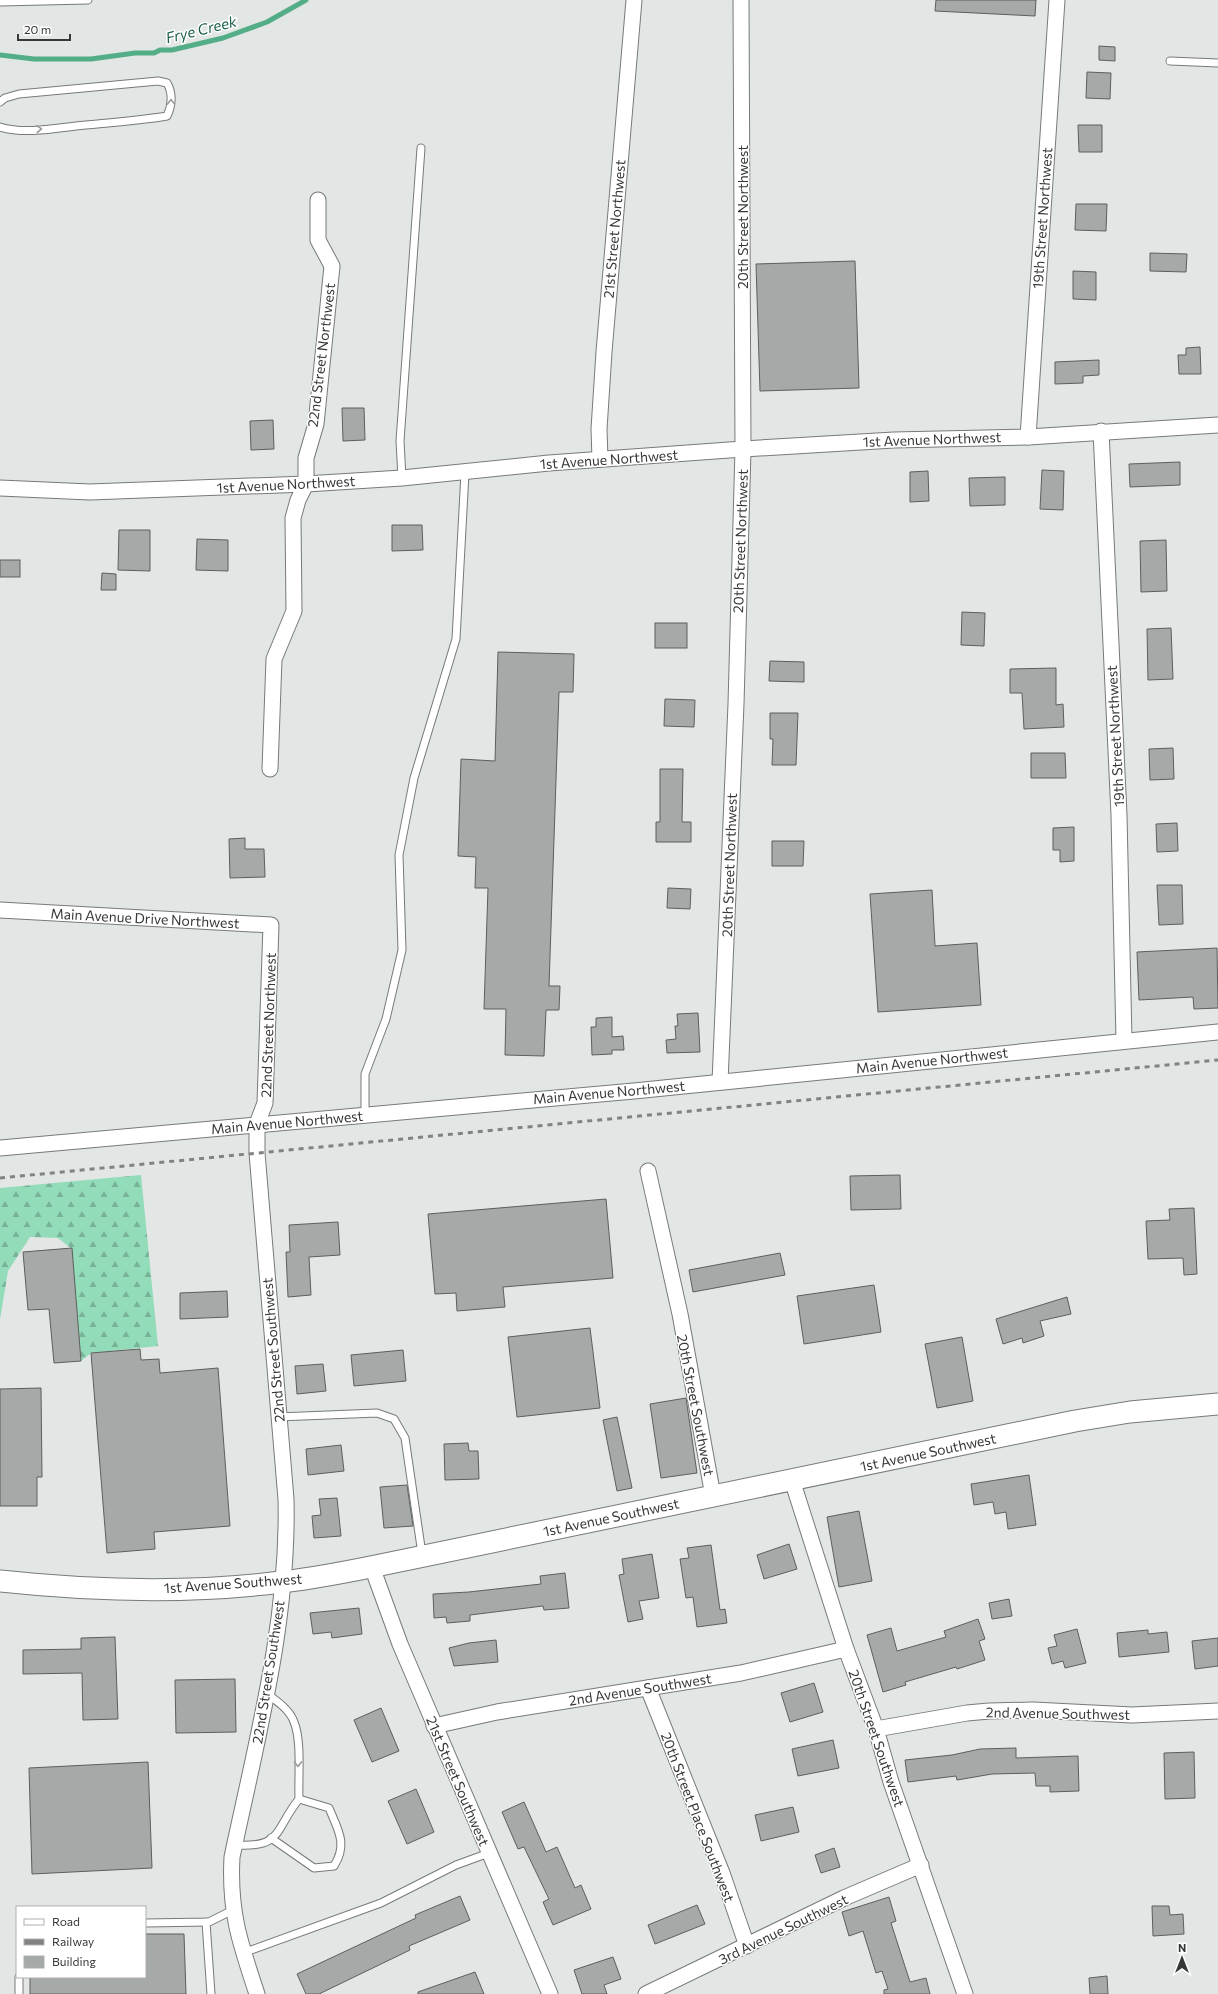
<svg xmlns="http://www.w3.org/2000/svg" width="1218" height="1994" font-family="Commissioner,sans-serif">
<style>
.forest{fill:url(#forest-firs)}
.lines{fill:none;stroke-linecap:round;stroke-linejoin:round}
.stream{stroke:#53ae88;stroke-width:5}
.building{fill:#a5a9a7;stroke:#5c5f5d}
.lane-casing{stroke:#777a78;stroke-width:9}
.street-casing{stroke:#777a78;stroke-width:17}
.secondary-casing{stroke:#777a78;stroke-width:23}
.lane{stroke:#fff;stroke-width:7}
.street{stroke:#fff;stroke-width:15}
.secondary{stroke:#fff;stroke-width:21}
.rail{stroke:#808381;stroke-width:3;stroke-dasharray:5 5;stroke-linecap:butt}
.oneway{stroke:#9a9c9b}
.labels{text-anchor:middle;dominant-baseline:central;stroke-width:3;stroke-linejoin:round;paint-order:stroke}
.street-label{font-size:14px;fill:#363837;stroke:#fff}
.water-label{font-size:15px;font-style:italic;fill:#1d6248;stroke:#fff}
</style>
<defs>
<pattern id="forest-firs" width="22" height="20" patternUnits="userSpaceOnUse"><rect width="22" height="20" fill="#92dcba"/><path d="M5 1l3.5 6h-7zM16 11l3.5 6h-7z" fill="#78b398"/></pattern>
</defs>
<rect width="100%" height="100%" fill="#e2e6e4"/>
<polygon class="forest" points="141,1175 158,1346 91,1353 81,1361 72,1249 58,1238 30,1237 8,1271 0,1319 0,1188"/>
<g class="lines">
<polyline class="stream" points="0,55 34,59 91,59 135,53 154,53 160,50 172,50 223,38 267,22 306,0"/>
</g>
<g class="building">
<polygon points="936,0 1036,0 1035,16 935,11"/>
<polygon points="1099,46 1115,47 1115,61 1099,60"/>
<polygon points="1087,72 1111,73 1110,99 1086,98"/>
<polygon points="1078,125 1102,125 1102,152 1079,152"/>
<polygon points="1076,204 1107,204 1106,231 1075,230"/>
<polygon points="1150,253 1187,254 1186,272 1150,271"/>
<polygon points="855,261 859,388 760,391 756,264"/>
<polygon points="1073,271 1096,272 1096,300 1073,299"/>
<polygon points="1200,347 1201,374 1179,374 1178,355 1186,355 1186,348"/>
<polygon points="1099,360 1099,375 1083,376 1083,383 1055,384 1055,362"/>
<polygon points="342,408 364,408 365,440 343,441"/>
<polygon points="273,420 274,449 251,450 250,421"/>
<polygon points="1180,462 1180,485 1130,487 1129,464"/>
<polygon points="1042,470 1064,471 1063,510 1040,509"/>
<polygon points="928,471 929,501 910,502 910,472"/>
<polygon points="1005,477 1005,505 970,506 969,478"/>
<polygon points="392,525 422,525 423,550 392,551"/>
<polygon points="119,530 150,530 150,571 118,570"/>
<polygon points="197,539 228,540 228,571 196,570"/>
<polygon points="1166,540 1167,591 1141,592 1140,541"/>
<rect x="0" y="560" width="20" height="17"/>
<polygon points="102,573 116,574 116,590 101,590"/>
<polygon points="962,612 985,613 984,646 961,645"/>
<rect x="655" y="623" width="32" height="25"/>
<polygon points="1171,628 1173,679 1148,680 1147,629"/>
<polygon points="498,652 574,654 573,692 559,692 549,986 560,986 559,1010 546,1010 544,1056 505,1055 506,1009 484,1009 488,888 475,888 476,857 458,856 461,759 495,761"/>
<polygon points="770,661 804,662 804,682 769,681"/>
<polygon points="1056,668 1056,705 1063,704 1064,727 1024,729 1022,693 1010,693 1010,669"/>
<polygon points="665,699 695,700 694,727 664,726"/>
<polygon points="770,713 798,713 796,765 772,765 773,739 770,739"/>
<polygon points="1173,748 1174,779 1150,780 1149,749"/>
<polygon points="1031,753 1065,753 1066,778 1031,778"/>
<polygon points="660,769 683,769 682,822 691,822 691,842 656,842 656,822 660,822"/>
<polygon points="1177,823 1178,851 1157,852 1156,824"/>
<polygon points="1074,827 1074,861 1060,862 1060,850 1053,850 1053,828"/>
<polygon points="245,838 245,849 264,849 265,877 230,878 229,839"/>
<polygon points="772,841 804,841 803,866 772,866"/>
<polygon points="1157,885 1182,885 1183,924 1159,925"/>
<polygon points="668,888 691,889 690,909 667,908"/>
<polygon points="932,890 935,946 977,943 981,1005 878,1012 870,894"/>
<polygon points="1217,948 1218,1008 1194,1009 1193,997 1139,1000 1137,952"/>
<polygon points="698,1013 700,1052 667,1053 666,1040 676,1039 675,1026 678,1026 677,1014"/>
<polygon points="612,1017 612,1037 623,1036 624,1050 612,1050 612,1054 592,1055 591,1027 596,1027 596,1018"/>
<polygon points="900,1175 901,1209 851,1210 850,1176"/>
<polygon points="606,1199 613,1278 503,1287 505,1307 457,1311 456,1293 435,1294 428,1214"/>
<polygon points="1194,1208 1197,1274 1184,1275 1183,1258 1148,1259 1146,1221 1170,1220 1169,1209"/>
<polygon points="338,1222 340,1255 309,1257 311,1295 288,1297 286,1252 290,1252 289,1225"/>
<polygon points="72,1248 81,1361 54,1363 49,1309 28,1310 23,1252"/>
<polygon points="780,1253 785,1275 693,1292 689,1270"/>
<polygon points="874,1285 881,1332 804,1344 797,1296"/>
<polygon points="227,1291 228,1317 180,1319 180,1293"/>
<polygon points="1067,1297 1071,1314 1040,1321 1044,1336 1023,1343 1022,1338 1003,1344 996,1319"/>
<polygon points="590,1328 600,1408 517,1417 508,1337"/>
<polygon points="962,1337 973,1401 937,1408 925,1344"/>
<polygon points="140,1349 141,1360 159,1359 160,1373 218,1368 230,1526 154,1532 155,1549 107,1553 91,1353"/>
<polygon points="403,1350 406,1381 354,1386 351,1355"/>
<polygon points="323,1364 326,1391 297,1394 295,1366"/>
<polygon points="41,1388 42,1477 37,1477 37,1506 0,1506 0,1389"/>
<polygon points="686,1398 697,1473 661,1478 650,1404"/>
<polygon points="617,1417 632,1488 617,1491 603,1420"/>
<polygon points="468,1443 469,1451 478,1451 479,1479 445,1480 444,1444"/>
<polygon points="341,1445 344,1471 308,1475 306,1449"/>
<polygon points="1029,1475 1036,1525 1008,1529 1006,1512 995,1514 993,1502 974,1505 971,1484"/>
<polygon points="407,1485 413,1526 384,1528 380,1487"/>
<polygon points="337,1498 341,1536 314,1538 312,1516 321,1515 319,1499"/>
<polygon points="859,1511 872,1581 839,1587 827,1517"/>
<polygon points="789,1544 797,1569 764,1579 757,1555"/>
<polygon points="711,1545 720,1610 725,1609 727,1623 697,1627 693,1597 686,1598 680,1559 689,1558 687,1548"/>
<polygon points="652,1554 659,1598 639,1601 643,1619 628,1622 619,1575 624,1574 622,1559"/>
<polygon points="565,1573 569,1608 544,1610 543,1606 470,1615 470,1621 447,1623 446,1617 434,1618 433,1594 469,1592 541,1584 540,1576"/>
<polygon points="1009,1599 1012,1616 992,1619 989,1603"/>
<polygon points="359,1608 362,1634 332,1638 331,1632 313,1634 310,1613"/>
<polygon points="978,1619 985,1639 979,1641 985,1660 957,1669 956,1667 905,1682 906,1685 883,1692 867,1635 891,1628 897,1651 946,1637 944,1631"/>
<polygon points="1077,1629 1086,1663 1065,1668 1063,1661 1052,1664 1048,1648 1057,1646 1054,1635"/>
<polygon points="1148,1630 1148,1634 1167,1632 1169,1652 1119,1657 1117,1633"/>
<polygon points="115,1637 118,1719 83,1720 82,1673 23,1674 23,1650 81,1649 81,1638"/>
<polygon points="1218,1638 1218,1666 1195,1669 1192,1641"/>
<polygon points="496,1640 498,1662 454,1666 449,1648 469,1643"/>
<polygon points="235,1679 236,1732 176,1733 175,1680"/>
<polygon points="814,1683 823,1712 790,1722 781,1693"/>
<polygon points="381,1708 399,1751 372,1762 354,1720"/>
<polygon points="833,1740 839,1768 798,1776 792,1749"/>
<polygon points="1016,1748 1016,1758 1078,1756 1079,1791 1050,1792 1050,1786 1036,1786 1035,1773 992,1774 957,1780 956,1776 908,1782 905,1760 952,1755 980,1749"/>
<polygon points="1194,1752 1195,1798 1165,1799 1164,1753"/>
<polygon points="148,1762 152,1868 32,1874 29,1768"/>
<polygon points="416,1789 434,1832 407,1844 388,1801"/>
<polygon points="524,1802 546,1852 557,1847 575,1888 581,1885 591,1909 553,1925 543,1902 549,1899 524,1847 518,1849 502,1812"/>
<polygon points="793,1807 799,1832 761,1841 755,1815"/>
<polygon points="834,1848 840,1867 821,1873 815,1855"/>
<polygon points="460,1896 470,1920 409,1946 410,1950 319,1994 306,1994 297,1974 416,1918 415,1915"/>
<polygon points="889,1897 896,1921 891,1923 910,1982 926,1978 930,1994 884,1994 884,1990 888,1989 882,1971 876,1973 863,1931 849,1936 842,1912"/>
<polygon points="697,1905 705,1924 655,1944 648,1925"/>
<polygon points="1152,1906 1169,1906 1170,1915 1183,1914 1184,1934 1153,1936"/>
<polygon points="145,1934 184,1934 186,1994 30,1994 30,1977 145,1977"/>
<polygon points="613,1957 621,1979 604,1985 607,1994 582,1994 574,1970"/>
<polygon points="475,1972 484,1994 418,1994 418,1992"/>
<polygon points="1107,1976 1108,1994 1090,1994 1089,1978"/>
</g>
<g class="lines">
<g class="lane-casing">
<g id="lane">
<polyline points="0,2 88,0"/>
<polyline points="1170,61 1218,63"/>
<path d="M 0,102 L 5,98 L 19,94 L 158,81 L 167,83 C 173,93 172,106 167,116 C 137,121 106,123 76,126 C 52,129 23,134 0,127"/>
<polyline points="402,478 400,441 421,148"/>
<polyline points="365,1115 365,1074 386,1019 402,950 399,855 414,778 456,639 465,473"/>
<polyline points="278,1417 377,1413 394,1419 405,1438 422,1554"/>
<path d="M 271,1838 L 314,1868 L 334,1866 C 348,1844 338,1830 329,1808 L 299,1799"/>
<path d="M 235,1845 C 283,1848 274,1830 299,1799 C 298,1778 302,1741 294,1722 C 290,1710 277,1701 267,1694"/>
<polyline points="206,1922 211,1994"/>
<polyline points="145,1923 209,1922 233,1910"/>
<polyline points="243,1953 381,1903 456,1865 489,1853"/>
<polyline points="19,1977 19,1994"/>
</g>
</g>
<g class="street-casing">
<g id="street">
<polyline points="1101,431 1119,815 1124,1040"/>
<polyline points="1028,437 1057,0"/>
<polyline points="600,459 599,429 604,352 634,0"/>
<polyline points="0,488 90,492 306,484 402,478 549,463 743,449 894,440 1028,437 1218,425"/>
<polyline points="270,769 274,659 294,611 293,518 298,500 306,484 306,458 316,424 332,266 318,240 318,200"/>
<path d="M 0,910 L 271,925 L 265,1103 L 257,1124 L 257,1153 L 286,1499 C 289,1620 257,1739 232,1857 C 229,1912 240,1943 257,1994"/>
<polyline points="720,1082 736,704 743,449 741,0"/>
<polyline points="0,1148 634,1091 1218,1032"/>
<polyline points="648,1171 680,1314 713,1496"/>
<polyline points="792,1480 846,1649 876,1729 891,1782 965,1994"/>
<polyline points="372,1567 400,1644 550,1994"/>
<polyline points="648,1688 722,1873 747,1946"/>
<polyline points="434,1726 497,1712 741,1673 846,1649"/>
<polyline points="876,1729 967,1713 989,1711 1033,1710 1132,1715 1218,1711"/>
<polyline points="646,1994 844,1898 921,1865"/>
</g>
</g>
<g class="secondary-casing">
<path id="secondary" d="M 0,1581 C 93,1591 188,1594 281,1582 C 319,1578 357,1570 395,1562 L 1075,1421 L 1130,1412 L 1218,1404"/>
</g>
<use href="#lane" class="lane"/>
<use href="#street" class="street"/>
<use href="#secondary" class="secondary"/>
<polyline class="rail" points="0,1178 1218,1060"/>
</g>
<defs><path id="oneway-chevron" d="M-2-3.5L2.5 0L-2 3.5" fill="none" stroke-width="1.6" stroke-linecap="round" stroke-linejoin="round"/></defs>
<g class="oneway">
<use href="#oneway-chevron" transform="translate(171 102) rotate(-91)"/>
<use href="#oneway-chevron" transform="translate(39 129) rotate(-3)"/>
<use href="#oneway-chevron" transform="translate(298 1764) rotate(89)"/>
</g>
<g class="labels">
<g class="street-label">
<text transform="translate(742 217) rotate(-90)">20th Street Northwest</text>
<text transform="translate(1042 218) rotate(-86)">19th Street Northwest</text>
<text transform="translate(614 229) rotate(-85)">21st Street Northwest</text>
<text transform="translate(321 355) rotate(-83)">22nd Street Northwest</text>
<text transform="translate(932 439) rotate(-2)">1st Avenue Northwest</text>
<text transform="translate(609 459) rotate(-4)">1st Avenue Northwest</text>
<text transform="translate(286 484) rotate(-3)">1st Avenue Northwest</text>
<text transform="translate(740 541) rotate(-88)">20th Street Northwest</text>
<text transform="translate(1115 736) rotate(-93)">19th Street Northwest</text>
<text transform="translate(729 865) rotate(-88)">20th Street Northwest</text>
<text transform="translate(145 918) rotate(3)">Main Avenue Drive Northwest</text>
<text transform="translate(268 1025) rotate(-88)">22nd Street Northwest</text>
<text transform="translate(932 1060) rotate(-6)">Main Avenue Northwest</text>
<text transform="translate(609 1092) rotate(-5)">Main Avenue Northwest</text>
<text transform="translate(287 1122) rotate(-5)">Main Avenue Northwest</text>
<text transform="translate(273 1350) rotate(-95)">22nd Street Southwest</text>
<text transform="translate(696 1405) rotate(79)">20th Street Southwest</text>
<text transform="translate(928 1452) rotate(-12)">1st Avenue Southwest</text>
<text transform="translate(611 1517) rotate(-12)">1st Avenue Southwest</text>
<text transform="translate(233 1583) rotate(-4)">1st Avenue Southwest</text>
<text transform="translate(268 1672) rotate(-81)">22nd Street Southwest</text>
<text transform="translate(640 1689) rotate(-9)">2nd Avenue Southwest</text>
<text transform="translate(1058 1713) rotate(1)">2nd Avenue Southwest</text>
<text transform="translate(877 1738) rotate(71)">20th Street Southwest</text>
<text transform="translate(458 1781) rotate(67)">21st Street Southwest</text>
<text transform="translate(698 1817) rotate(69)">20th Street Place Southwest</text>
<text transform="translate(783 1929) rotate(-26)">3rd Avenue Southwest</text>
</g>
<g class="water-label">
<text transform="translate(201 29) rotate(-14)">Frye Creek</text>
</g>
</g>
<rect x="16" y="1906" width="130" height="72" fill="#ffffff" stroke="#afafaf"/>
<rect x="24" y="1919" width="20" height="6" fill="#ffffff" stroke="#afafaf"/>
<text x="52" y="1926" font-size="12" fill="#363837">Road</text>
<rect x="24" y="1939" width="20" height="6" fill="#808381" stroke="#afafaf"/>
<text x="52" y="1946" font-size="12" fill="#363837">Railway</text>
<rect x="24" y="1956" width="20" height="12" fill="#a5a9a7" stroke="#afafaf"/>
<text x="52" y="1966" font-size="12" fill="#363837">Building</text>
<g transform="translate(1182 1958)" stroke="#ffffff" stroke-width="3" paint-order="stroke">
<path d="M0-3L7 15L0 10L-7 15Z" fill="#363837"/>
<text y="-6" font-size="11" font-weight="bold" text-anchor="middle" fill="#363837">N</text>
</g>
<path d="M18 34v6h52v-6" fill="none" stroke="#363837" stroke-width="2"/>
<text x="24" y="34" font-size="12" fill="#363837" stroke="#ffffff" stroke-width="3" paint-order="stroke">20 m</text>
</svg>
